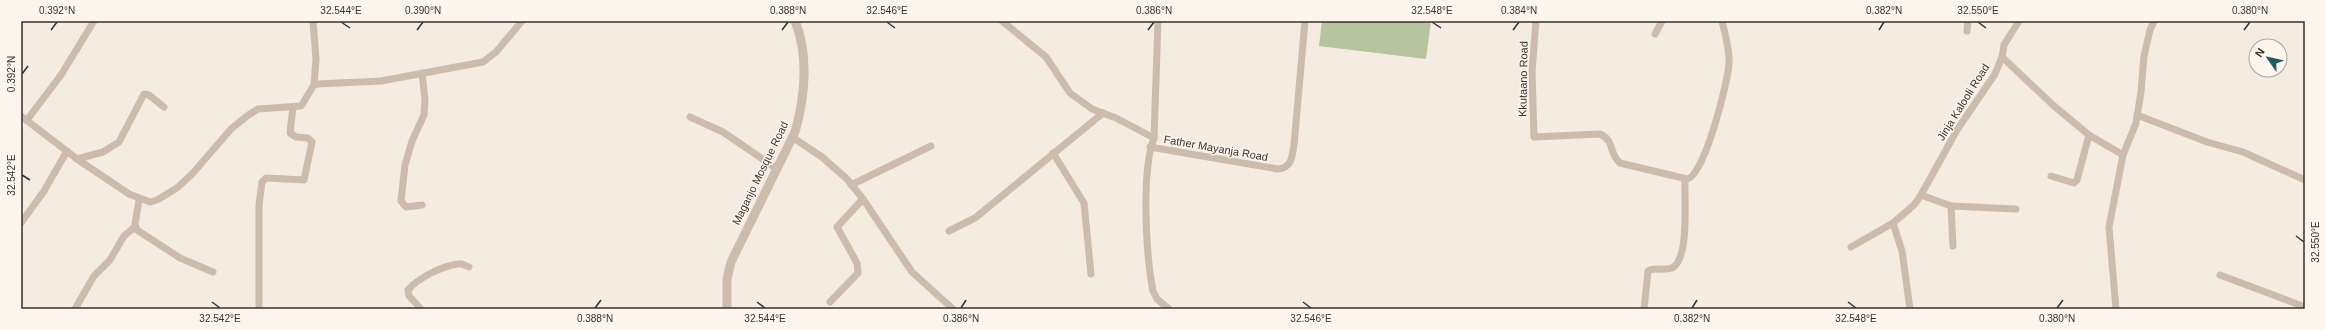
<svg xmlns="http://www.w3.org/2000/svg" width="2326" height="330" font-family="Arial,sans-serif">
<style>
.green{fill:#b8c4a0}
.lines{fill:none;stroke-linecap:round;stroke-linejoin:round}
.minor{stroke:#cdbbac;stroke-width:7}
.tertiary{stroke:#cdbbac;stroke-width:9}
.ticks{fill:none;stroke:#3b302b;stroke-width:1.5}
.labels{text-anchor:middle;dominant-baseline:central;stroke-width:3;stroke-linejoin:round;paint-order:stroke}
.street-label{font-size:11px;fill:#3b302b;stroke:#fbf5ee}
.neatline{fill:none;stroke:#3b302b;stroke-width:1.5}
.ticks-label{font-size:10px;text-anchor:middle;fill:#3b302b}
</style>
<rect width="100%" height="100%" fill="#f4ebe1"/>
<polygon class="green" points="1322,21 1431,21 1426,59 1319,46"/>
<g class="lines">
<g class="minor">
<polyline points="313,21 316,59 314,85"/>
<polyline points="1002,21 1046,57 1070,93 1092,109 1116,118 1154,138"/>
<path d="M 1158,21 L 1154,138 C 1141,172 1146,255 1153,291 L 1157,299 L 1169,309"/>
<path d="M 1536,21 L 1532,72 L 1534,137 L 1600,134 C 1616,142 1608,153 1620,163 L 1687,179 C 1704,177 1728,82 1729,64 C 1730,50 1725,34 1722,21"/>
<polyline points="1967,31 1968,21"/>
<polyline points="1655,34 1662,21"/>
<polyline points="2002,57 2054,106 2089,135 2123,155"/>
<polyline points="2137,115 2207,142 2243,152 2305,180"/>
<polyline points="21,116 77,159 129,194 150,202 157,200 177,188 193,173 231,129 247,116 258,109 301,106 314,85 318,84 381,81 483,62 496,52 522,21"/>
<polyline points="690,117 723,132 777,169"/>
<polyline points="27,120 61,75 94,21"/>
<polyline points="792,137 822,157 847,179 863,199 912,272 953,309"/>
<path d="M 1150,147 L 1278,169 C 1292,168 1292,156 1294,145 L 1305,21"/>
<polyline points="1053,153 1084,203 1091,274"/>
<polyline points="77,159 103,152 119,142 144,94 149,95 164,107"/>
<polyline points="2051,176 2074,183 2077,180 2089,135"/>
<polyline points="851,185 931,146"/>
<polyline points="1921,195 1951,206 1953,246"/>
<polyline points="139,200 135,224 137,230 180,258 213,272"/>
<polyline points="422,205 406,207 401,201 405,165 412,141 424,115 425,100 422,73"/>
<polyline points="1951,206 2016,209"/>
<polyline points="21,223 44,191 67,151"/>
<polyline points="949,231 975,218 1103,113"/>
<polyline points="1851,247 1893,223"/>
<polyline points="2220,275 2305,307"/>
<polyline points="830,302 858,273 857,263 837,227 863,199"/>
<polyline points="75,309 94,276 110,260 124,236 135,227"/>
<polyline points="259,309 259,205 262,182 266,178 304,180 312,142 308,138 296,137 290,133 293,107"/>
<path d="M 421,309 L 409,296 L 408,290 C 418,278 442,266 458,264 C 462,263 466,266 469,267"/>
<path d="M 1644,309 L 1648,271 C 1655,267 1664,271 1672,268 C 1690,259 1684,198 1685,179"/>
<polyline points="1910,309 1902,251 1893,223 1914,205 1921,195 1957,130 1995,74 2002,57 2004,45 2019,21"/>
<polyline points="2116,309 2109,227 2123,155 2136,123 2141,92 2144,56 2150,30 2154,21"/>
</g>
<path class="tertiary" d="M 727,309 L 727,279 L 731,262 L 795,132 C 805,97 809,55 795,21"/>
</g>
<path class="ticks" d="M 341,22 L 350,28M 887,22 L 895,28M 1432,22 L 1441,28M 1978,22 L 1986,28M 51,30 L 57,22M 417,30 L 423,22M 782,30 L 788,22M 1148,30 L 1154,22M 1513,30 L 1519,22M 1879,30 L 1884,22M 2244,30 L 2250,22M 22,74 L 28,66M 22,175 L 30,180M 2296,236 L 2304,242M 212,302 L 220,308M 757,302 L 765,308M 1303,302 L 1311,308M 1848,302 L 1856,308M 595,308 L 601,300M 961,308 L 966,300M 1692,308 L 1697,300M 2057,308 L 2063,300"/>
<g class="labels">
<g class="street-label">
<text transform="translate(1523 79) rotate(-89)">Kkutaano Road</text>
<text transform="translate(1963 102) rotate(-58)">Jinja Kalooli Road</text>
<text transform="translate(1216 148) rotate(10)">Father Mayanja Road</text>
<text transform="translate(760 173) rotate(-64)">Maganjo Mosque Road</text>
</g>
</g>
<rect width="2326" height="330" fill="none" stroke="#fbf5ee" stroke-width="44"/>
<g transform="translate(2268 58) rotate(304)"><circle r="19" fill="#fbf5ee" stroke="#aea6a0"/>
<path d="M0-3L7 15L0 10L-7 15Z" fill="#1f5a5e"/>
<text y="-6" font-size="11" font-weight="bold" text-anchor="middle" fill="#3b302b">N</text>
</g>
<rect x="22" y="22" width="2282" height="286" class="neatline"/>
<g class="ticks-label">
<text x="57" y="14">0.392°N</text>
<text x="341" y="14">32.544°E</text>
<text x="423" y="14">0.390°N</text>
<text x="788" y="14">0.388°N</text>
<text x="887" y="14">32.546°E</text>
<text x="1154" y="14">0.386°N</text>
<text x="1432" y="14">32.548°E</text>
<text x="1519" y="14">0.384°N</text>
<text x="1884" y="14">0.382°N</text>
<text x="1978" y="14">32.550°E</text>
<text x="2250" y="14">0.380°N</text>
<text transform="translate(11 74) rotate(-90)" y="4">0.392°N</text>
<text transform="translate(11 175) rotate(-90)" y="4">32.542°E</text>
<text transform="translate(2315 242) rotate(-90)" y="4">32.550°E</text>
<text x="220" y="322">32.542°E</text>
<text x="595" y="322">0.388°N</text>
<text x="765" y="322">32.544°E</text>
<text x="961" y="322">0.386°N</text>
<text x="1311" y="322">32.546°E</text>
<text x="1692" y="322">0.382°N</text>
<text x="1856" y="322">32.548°E</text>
<text x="2057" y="322">0.380°N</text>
</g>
</svg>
